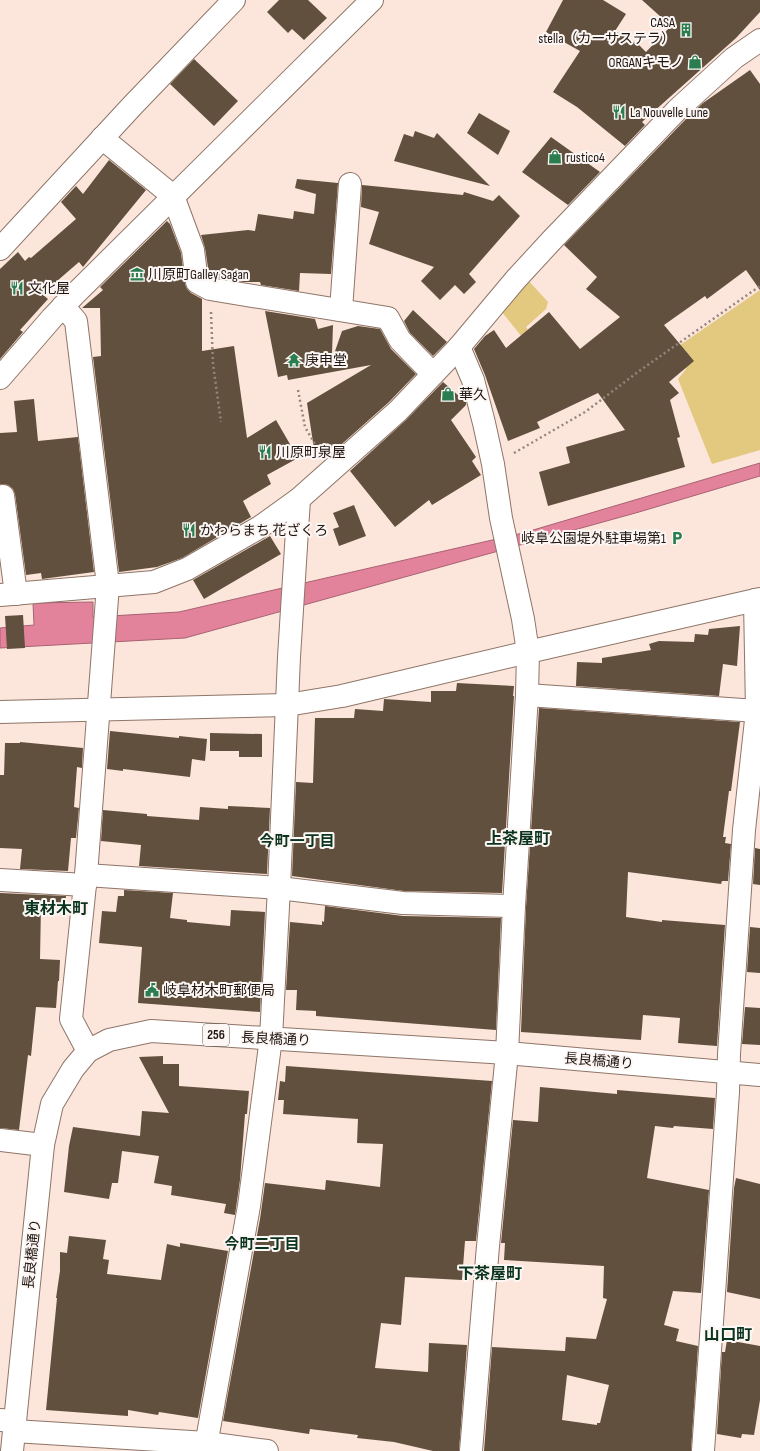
<svg xmlns="http://www.w3.org/2000/svg" width="760" height="1451" font-family="'Sofia Sans Condensed','Noto Sans JP',sans-serif">
<style>
.green{fill:#e3c980}
.water{fill:#e2839b;stroke:#a86272}
.building{fill:#61503e;fill-rule:evenodd}
.lines{fill:none;stroke-linecap:round;stroke-linejoin:round}
.minor-casing{stroke:#8e7568;stroke-width:24}
.highway-casing{stroke:#8e7568;stroke-width:24}
.path{stroke:#96857d;stroke-width:2.5;stroke-dasharray:2 3;stroke-linecap:butt}
.minor{stroke:#fff;stroke-width:22}
.highway{stroke:#fff;stroke-width:22}
.labels{text-anchor:middle;dominant-baseline:central;stroke-width:4;stroke-linejoin:round;paint-order:stroke}
.shield{fill:#fcf6f4;stroke:#625955;stroke-width:1}
.shield-label{font-size:13px;font-weight:bold;fill:#201611}
.poi-label{font-size:14px;fill:#201611;stroke:#fcf6f4;text-anchor:start}
.street-label{font-size:14px;fill:#201611;stroke:#fcf6f4}
.neighbourhood-label{font-size:15px;font-weight:bold;fill:#0b341e;stroke:#fcf6f4}
.quarter-label{font-size:16px;font-weight:bold;fill:#0b341e;stroke:#fcf6f4}
</style>
<rect width="100%" height="100%" fill="#fce5da"/>
<g class="green">
<polygon points="527,279 548,302 546,309 526,327 532,336 526,342 502,312"/>
<polygon points="760,290 760,450 712,464 678,379 686,369 673,350"/>
</g>
<polygon class="water" points="760,463 760,476 639,512 185,638 0,648 0,628 34,625 33,603 93,602 93,617 179,612 304,583 523,533"/>
<g class="building">
<polygon points="279,0 308,0 327,18 304,40 292,29 288,33 267,12"/>
<polygon points="563,0 603,0 626,14 615,31 639,45 646,52 671,26 642,0 760,0 760,12 736,38 642,122 645,125 625,146 577,107 553,92 580,51 546,32"/>
<polygon points="194,59 238,101 214,126 170,84"/>
<polygon points="750,70 760,84 760,290 746,270 707,299 705,296 664,325 694,361 669,382 679,393 670,400 680,437 677,438 685,467 548,506 539,472 570,463 566,447 625,430 598,393 537,422 540,428 508,441 485,375 474,349 485,336 494,330 506,348 549,312 580,349 620,317 586,289 597,277 564,245 686,119 703,103"/>
<polygon points="479,113 510,131 498,155 467,133"/>
<polygon points="415,131 434,138 437,133 490,186 394,161 404,134 413,137"/>
<polygon points="551,137 600,172 568,205 522,172"/>
<polygon points="109,160 146,190 83,267 79,262 42,294 48,299 20,330 23,332 0,359 0,269 18,252 25,261 29,257 31,258 76,219 61,202 76,186 83,194"/>
<polygon points="297,179 338,183 331,274 300,273 299,291 261,285 260,282 244,282 214,277 209,274 205,248 201,235 248,230 255,231 258,214 293,219 294,211 314,214 316,194 295,188"/>
<polygon points="362,185 463,195 464,192 493,201 499,195 520,216 469,274 476,282 464,294 455,285 440,300 421,281 434,267 369,244 379,212 361,207"/>
<polygon points="167,221 170,224 181,253 185,284 187,289 191,293 202,299 202,351 234,346 247,438 276,420 298,458 267,475 271,484 243,501 251,517 182,558 157,567 119,572 93,357 101,356 100,308 82,308 103,290 100,287"/>
<polygon points="413,310 447,342 433,356 410,333 404,321"/>
<polygon points="265,311 315,319 318,329 333,325 332,354 334,354 342,331 358,326 380,329 391,349 416,374 389,402 334,451 328,443 323,446 322,444 314,449 307,403 371,365 288,380 287,375 278,377"/>
<polygon points="443,382 466,402 466,405 451,420 476,457 472,461 481,475 432,505 429,500 395,527 350,471 406,420"/>
<polygon points="34,399 38,441 78,437 94,572 42,579 41,573 26,575 15,494 13,489 8,485 0,484 0,433 17,432 14,401"/>
<polygon points="354,505 366,536 339,546 333,529 339,527 333,513"/>
<polygon points="270,536 281,554 204,599 193,580"/>
<polygon points="23,615 25,648 7,649 5,616"/>
<polygon points="740,626 737,666 723,664 719,696 576,686 577,662 602,663 602,658 651,650 649,644 659,641 694,642 695,634 708,635 709,629"/>
<polygon points="457,683 514,686 513,696 514,696 502,893 404,891 292,876 296,782 313,783 315,718 354,718 355,709 383,711 384,699 431,702 431,691 456,691"/>
<polygon points="539,708 740,722 731,791 729,791 723,837 726,837 725,843 731,844 728,881 722,881 721,884 628,872 626,917 662,922 662,920 725,925 717,1046 678,1043 680,1018 643,1015 641,1040 521,1032 526,907"/>
<polygon points="110,731 179,738 179,736 207,739 205,761 192,759 190,777 123,769 123,771 107,769"/>
<polygon points="210,733 262,734 262,757 239,757 239,751 210,751"/>
<polygon points="20,742 83,748 82,768 77,767 74,807 79,808 76,838 71,838 68,871 20,869 22,849 0,848 0,775 4,775 5,743 20,743"/>
<polygon points="228,806 270,808 267,874 139,866 141,845 101,841 103,810 147,814 147,816 199,820 200,807 228,809"/>
<polygon points="755,848 760,849 760,885 753,884"/>
<polygon points="124,890 173,893 170,918 187,920 187,922 230,926 231,910 265,912 260,1012 138,1003 142,947 99,943 102,911 116,912 118,896 124,896"/>
<polygon points="0,893 66,896 65,907 41,905 40,959 60,960 59,981 58,981 56,1008 36,1007 31,1056 28,1055 19,1130 0,1128"/>
<polygon points="325,906 403,916 501,918 496,1030 316,1016 316,1011 296,1010 297,990 286,990 290,922 322,925 322,921 324,922"/>
<polygon points="750,927 760,928 760,973 747,972"/>
<polygon points="745,1007 760,1008 760,1045 742,1044"/>
<polygon points="163,1056 163,1064 179,1064 179,1086 249,1091 247,1114 245,1114 240,1180 235,1215 224,1213 226,1204 171,1195 172,1186 154,1183 159,1156 122,1151 118,1183 112,1183 109,1199 64,1192 69,1146 73,1127 140,1136 142,1111 169,1113 139,1057"/>
<polygon points="286,1066 492,1081 476,1241 465,1241 462,1280 405,1277 401,1325 381,1323 375,1368 428,1372 429,1343 467,1345 459,1451 433,1451 394,1442 357,1438 358,1435 310,1429 309,1434 223,1421 260,1219 265,1183 325,1190 326,1180 380,1187 383,1144 357,1143 358,1119 283,1114 284,1100 278,1100 280,1081 285,1082"/>
<path d="M 540,1087 L 617,1094 L 617,1090 L 715,1098 L 713,1129 L 674,1126 L 673,1128 L 655,1126 L 647,1178 L 709,1190 L 701,1293 L 673,1291 L 664,1325 L 679,1329 L 676,1341 L 698,1346 L 691,1451 L 484,1451 L 492,1347 L 565,1351 L 566,1337 L 596,1339 L 607,1299 L 603,1298 L 604,1266 L 504,1260 L 505,1243 L 501,1243 L 513,1120 L 538,1122 ZM 567,1375 L 609,1385 L 600,1423 L 597,1423 L 597,1425 L 562,1420 Z"/>
<polygon points="736,1178 760,1184 760,1299 727,1292 734,1188"/>
<polygon points="69,1236 106,1240 103,1259 109,1260 107,1274 161,1280 167,1244 180,1247 180,1243 228,1251 198,1418 159,1412 158,1415 128,1410 128,1416 46,1410 57,1298 56,1298 60,1271 60,1252 67,1253"/>
<polygon points="727,1340 760,1346 760,1400 754,1435 742,1434 741,1438 717,1434 722,1352 725,1352"/>
</g>
<g class="lines">
<g class="minor-casing">
<g id="minor">
<polyline points="102,138 173,196 193,250 197,282 210,289 388,318 400,340 433,374"/>
<polyline points="0,249 133,105 234,0"/>
<polyline points="63,306 76,321 108,585 86,875 71,1019 88,1051"/>
<polyline points="341,310 350,184"/>
<polyline points="459,347 473,380 484,423 493,464 501,518 523,619 528,652 527,695 514,906 507,1053 488,1246 471,1451"/>
<polyline points="0,378 52,318 75,294 372,0"/>
<polyline points="3,496 16,594"/>
<polyline points="0,595 154,582 187,569 260,527 299,499 398,411 459,347 516,279 552,240 677,110 734,58 760,40"/>
<polyline points="527,695 757,711"/>
<polyline points="0,712 287,705 342,696 528,652 760,599"/>
<polyline points="86,875 279,888 403,903 514,906"/>
<polyline points="0,880 85,885"/>
<polyline points="0,1140 43,1145"/>
<polyline points="0,1420 15,1421"/>
<polyline points="14,1431 207,1443 267,1451"/>
<polyline points="205,1451 249,1206 271,1038 279,888 289,657 299,499"/>
<polyline points="703,1451 728,1092 729,1054 744,830 757,711 755,600"/>
</g>
</g>
<g class="highway-casing">
<polyline id="highway" points="12,1451 43,1145 52,1104 73,1069 88,1051 109,1040 151,1031 507,1053 760,1075"/>
</g>
<g class="path">
<polyline points="211,312 213,364 221,422"/>
<polyline points="298,390 305,427 319,451"/>
<polyline points="514,453 585,412 642,369 760,286"/>
</g>
<use href="#minor" class="minor"/>
<use href="#highway" class="highway"/>
</g>
<defs>
<g id="building-bare" transform="scale(1.08)"><path d="M-4-6H4V6H1V3H-1V6H-4ZM-2.5-4.3h1.7v1.8h-1.7ZM.8-4.3h1.7v1.8H.8ZM-2.5-1h1.7V.8h-1.7ZM.8-1h1.7V.8H.8Z" fill="#297d4f" stroke="#fcf6f4" stroke-width="2.5" paint-order="stroke"/></g>
<g id="shop-bare" transform="scale(1.08)"><path d="M-5-2.5h2.3a2.7 3.5 0 0 1 5.4 0H5L5.5 6h-11ZM-1.5-2.5h3a1.5 2.3 0 0 0-3 0Z" fill="#297d4f" stroke="#fcf6f4" stroke-width="2.5" paint-order="stroke"/></g>
<g id="restaurant-bare" transform="scale(1.08)"><path d="M-5-6h1v4h1v-4h1v4h1v-4h1v5L-1.5 .5V6h-2V.5L-5-1ZM5-6V6H3V1.5H1.5Q1.5-4 5-6Z" fill="#297d4f" stroke="#fcf6f4" stroke-width="2.5" paint-order="stroke"/></g>
<g id="museum-bare" transform="scale(1.08)"><path d="M0-6L6-3V-2H-6V-3ZM-5-1h2V3h-2ZM-1-1h2V3h-2ZM3-1h2V3H3ZM-6 4H6V6H-6Z" fill="#297d4f" stroke="#fcf6f4" stroke-width="2.5" paint-order="stroke"/></g>
<g id="temple-bare" transform="scale(1.08)"><path d="M0-6L5-2H3V0L6.5 2.5H4V6H1.5V3h-3V6H-4V2.5H-6.5L-3 0V-2H-5Z" fill="#297d4f" stroke="#fcf6f4" stroke-width="2.5" paint-order="stroke"/></g>
<g id="parking-bare" transform="scale(1.08)"><path d="M-3.5-5.5H1a3.5 3.5 0 0 1 0 7H-1V5.5H-3.5ZM-1-3.4V-.6H.8a1.4 1.4 0 0 0 0-2.8Z" fill="#297d4f" stroke="#fcf6f4" stroke-width="2.5" paint-order="stroke"/></g>
<g id="civic-bare" transform="scale(1.08)"><path d="M-.6-6.5H3V-4.5H.6V-3L4-1V1h2V6H-6V1h2V-1L-.6-3ZM-1.2 2.5V6h2.4V2.5Z" fill="#297d4f" stroke="#fcf6f4" stroke-width="2.5" paint-order="stroke"/></g>
</defs>
<g fill-rule="evenodd">
<use href="#building-bare" x="686" y="30"/>
<use href="#shop-bare" x="695" y="62"/>
<use href="#restaurant-bare" x="619" y="112"/>
<use href="#shop-bare" x="555" y="157"/>
<use href="#museum-bare" x="137" y="274"/>
<use href="#restaurant-bare" x="17" y="288"/>
<use href="#temple-bare" x="294" y="360"/>
<use href="#shop-bare" x="448" y="394"/>
<use href="#restaurant-bare" x="265" y="452"/>
<use href="#restaurant-bare" x="189" y="530"/>
<use href="#parking-bare" x="677" y="538"/>
<use href="#civic-bare" x="152" y="990"/>
</g>
<g class="labels">
<rect class="shield" x="203" y="1024" width="26" height="22" rx="3"/>
<g class="shield-label">
<text x="216" y="1035">256</text>
</g>
<g class="poi-label">
<text x="675" y="22" text-anchor="end">CASA<tspan x="675" dy="16">stella（カーサステラ）</tspan></text>
<text x="684" y="62" text-anchor="end">ORGANキモノ</text>
<text x="630" y="112">La Nouvelle Lune</text>
<text x="566" y="157">rustico4</text>
<text x="148" y="274">川原町Galley Sagan</text>
<text x="28" y="288">文化屋</text>
<text x="305" y="360">庚申堂</text>
<text x="459" y="394">華久</text>
<text x="276" y="452">川原町泉屋</text>
<text x="200" y="530">かわらまち 花ざくろ</text>
<text x="666" y="538" text-anchor="end">岐阜公園堤外駐車場第1</text>
<text x="163" y="990">岐阜材木町郵便局</text>
</g>
<g class="street-label">
<text transform="translate(276 1039) rotate(3)">長良橋通り</text>
<text transform="translate(599 1061) rotate(5)">長良橋通り</text>
<text transform="translate(32 1254) rotate(-84)">長良橋通り</text>
</g>
<g class="neighbourhood-label">
<text x="297" y="841">今町一丁目</text>
<text x="262" y="1244">今町二丁目</text>
</g>
<g class="quarter-label">
<text x="518" y="839">上茶屋町</text>
<text x="56" y="909">東材木町</text>
<text x="490" y="1274">下茶屋町</text>
<text x="728" y="1335">山口町</text>
</g>
</g>
</svg>
